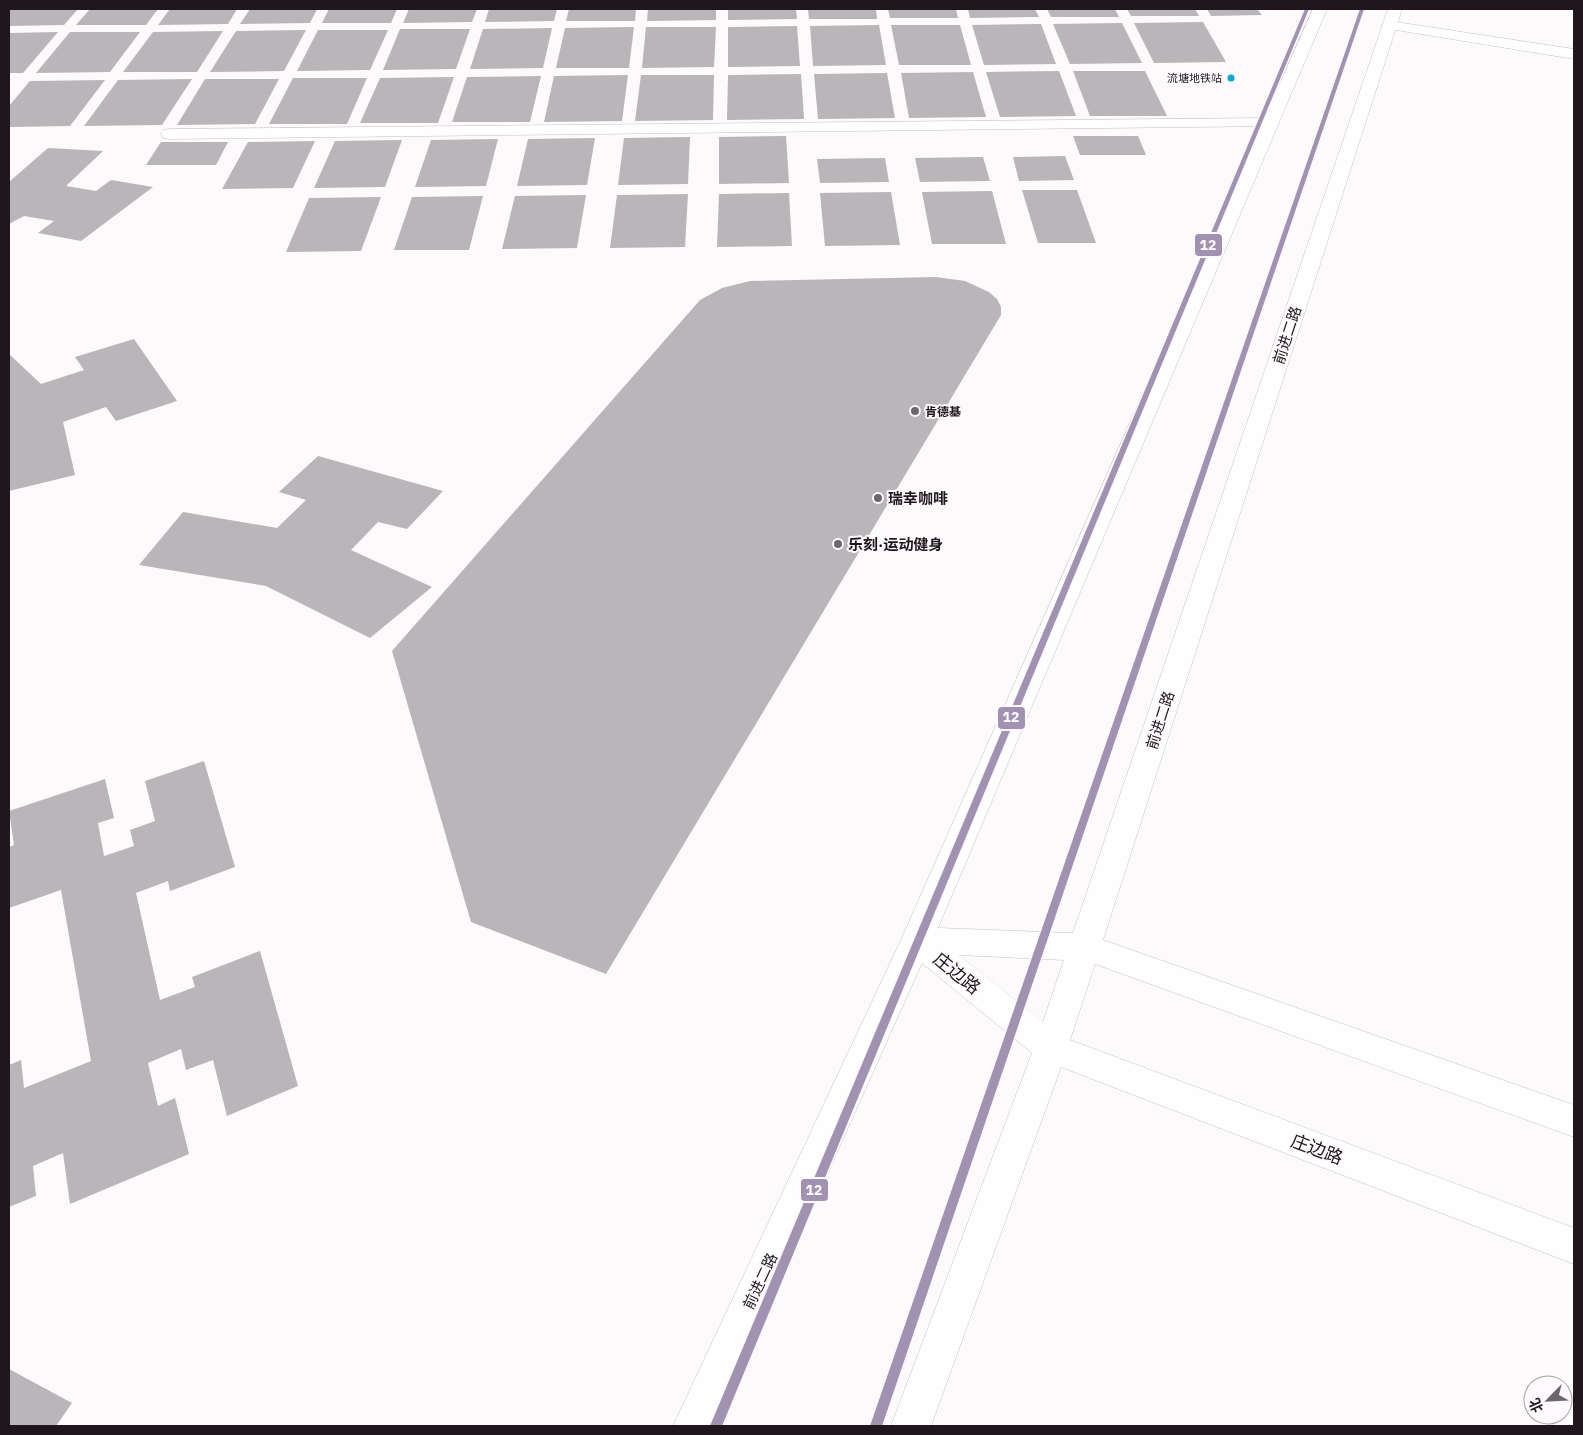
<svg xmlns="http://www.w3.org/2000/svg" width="1583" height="1435" font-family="'IBM Plex Sans','Noto Sans SC',sans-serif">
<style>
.building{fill:#b9b5b8}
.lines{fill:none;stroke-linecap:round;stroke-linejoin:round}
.minor-casing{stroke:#c6c1c4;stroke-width:1}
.secondary-casing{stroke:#c6c1c4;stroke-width:1}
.minor{fill:#fffefe;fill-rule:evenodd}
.secondary{fill:#fffefe;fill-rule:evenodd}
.metro-1-casing{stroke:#fdf9fc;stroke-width:3}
.metro-1{fill:#a192b2;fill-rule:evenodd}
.bus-dot{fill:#00a9ce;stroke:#fdf9fc;stroke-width:2}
.poi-dot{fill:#6c666a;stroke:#fdf9fc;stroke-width:2}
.labels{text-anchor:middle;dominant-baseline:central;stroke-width:4;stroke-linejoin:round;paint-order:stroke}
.far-bus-label{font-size:11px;fill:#1f171c;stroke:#fdf9fc;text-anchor:end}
.far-poi-label{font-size:12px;font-weight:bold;fill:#1f171c;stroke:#fdf9fc;text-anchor:start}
.street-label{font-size:15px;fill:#1f171c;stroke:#fdf9fc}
.poi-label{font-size:15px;font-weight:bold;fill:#1f171c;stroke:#fdf9fc;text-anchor:start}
.near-street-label{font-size:18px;fill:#1f171c;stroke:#fdf9fc}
.line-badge{stroke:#fdf9fc;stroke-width:2}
.badge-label{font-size:14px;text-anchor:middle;font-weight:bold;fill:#fff}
</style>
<rect width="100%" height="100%" fill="#fcfafb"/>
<g class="building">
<polygon points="10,9 78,9 64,25 9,26"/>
<polygon points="90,9 158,9 146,25 76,25"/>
<polygon points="170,9 237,9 228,24 158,25"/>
<polygon points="250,9 317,9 310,23 240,24"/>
<polygon points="329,9 397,9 391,23 322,23"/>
<polygon points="409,9 477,9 472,22 403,23"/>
<polygon points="489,9 557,9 554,21 485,22"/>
<polygon points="569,9 636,9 635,21 566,21"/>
<polygon points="648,9 716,9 716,20 647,21"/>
<polygon points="728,9 796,9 797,19 728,20"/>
<polygon points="808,9 876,9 877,19 809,19"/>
<polygon points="888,9 956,9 958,18 890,18"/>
<polygon points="968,9 1035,9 1039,17 970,18"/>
<polygon points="1047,9 1115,9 1119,17 1051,17"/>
<polygon points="1127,9 1195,9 1199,16 1131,16"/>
<polygon points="1207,9 1257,9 1262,15 1211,16"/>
<polygon points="1203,22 1226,62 1154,63 1134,23"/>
<polygon points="1122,23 1142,63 1070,64 1053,24"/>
<polygon points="1041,24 1056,64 984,65 972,25"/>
<polygon points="879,25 886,65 813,66 810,26"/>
<polygon points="891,25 960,25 971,65 899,65"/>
<polygon points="797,26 800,66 728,67 728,27"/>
<polygon points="634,27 629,68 556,68 565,28"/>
<polygon points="646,27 716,27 714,67 642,68"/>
<polygon points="552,28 543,68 470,69 483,29"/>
<polygon points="400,29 470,29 456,69 383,70"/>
<polygon points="306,30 284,71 210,72 236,31"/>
<polygon points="318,30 388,30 370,70 297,71"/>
<polygon points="223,31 197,72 123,72 153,32"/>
<polygon points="58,32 23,73 9,73 9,33"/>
<polygon points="70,32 140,32 110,72 36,73"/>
<polygon points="1059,71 1076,116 1000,117 986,72"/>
<polygon points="1073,71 1145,71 1167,116 1090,116"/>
<polygon points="973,72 986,117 909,118 901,73"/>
<polygon points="887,73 895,118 818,119 814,74"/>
<polygon points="801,74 804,119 727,120 728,75"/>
<polygon points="628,75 622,121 544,122 554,76"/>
<polygon points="641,75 714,75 713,120 635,121"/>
<polygon points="541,76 530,122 452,122 467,77"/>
<polygon points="454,77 438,123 360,123 380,78"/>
<polygon points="293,78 367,78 347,124 269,124"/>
<polygon points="192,79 162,125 84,126 118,80"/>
<polygon points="205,79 279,79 255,124 177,125"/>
<polygon points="105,80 70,126 9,127 9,106 30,81"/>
<polygon points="786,136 789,183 719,184 719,137"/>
<polygon points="1073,136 1138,136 1146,155 1080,155"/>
<polygon points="690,137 688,184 618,185 624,138"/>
<polygon points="595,138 587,185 517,186 528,139"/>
<polygon points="498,139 486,186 415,187 431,140"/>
<polygon points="402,140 385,187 314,188 335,141"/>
<polygon points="315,141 293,188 222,189 248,142"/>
<polygon points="161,142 228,142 216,165 146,165"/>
<polygon points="48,148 103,151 66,186 96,191 111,180 153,187 81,241 38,233 54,221 24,216 9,224 9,182"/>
<polygon points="1065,156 1074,180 1019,181 1013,157"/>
<polygon points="983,157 990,181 920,182 915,158"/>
<polygon points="885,158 889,182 820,183 817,159"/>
<polygon points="1022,190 1077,190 1096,243 1038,243"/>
<polygon points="992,191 1006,244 932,244 922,192"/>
<polygon points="891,192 900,245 825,246 820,193"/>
<polygon points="789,193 792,246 717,247 719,194"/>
<polygon points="688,194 685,247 610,248 617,195"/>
<polygon points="586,195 577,248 502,249 515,196"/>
<polygon points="483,196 469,250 394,250 412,197"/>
<polygon points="381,197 361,251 286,252 309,198"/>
<polygon points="936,277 965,281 989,292 997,299 1001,307 1001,315 606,974 471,922 392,651 700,300 722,288 750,281"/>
<polygon points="134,339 177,401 116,421 106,407 63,422 75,475 9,491 9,354 41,384 84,370 75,357"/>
<polygon points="318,456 443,491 407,529 378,522 351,550 432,587 370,638 266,586 139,565 183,512 277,528 306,500 279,492"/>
<polygon points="204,761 235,867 170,891 168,881 136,893 160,1000 195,987 192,977 260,951 298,1086 227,1116 213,1060 186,1070 181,1049 148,1063 158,1106 175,1098 189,1154 70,1204 63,1153 33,1166 36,1196 9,1207 9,1065 21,1060 24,1088 91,1061 61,890 9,908 9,847 14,845 9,811 105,779 114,818 98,823 104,856 134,846 130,830 155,821 145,781"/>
<polygon points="9,1369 72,1403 56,1426 9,1426"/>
</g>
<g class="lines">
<g class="minor-casing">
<g id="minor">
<polygon points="1389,21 1574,49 1574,59 1384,28 1382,25"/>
<polygon points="1271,118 1277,120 1279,123 1277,126 169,139 163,138 161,134 163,130 169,129"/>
</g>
</g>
<g class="secondary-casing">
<path id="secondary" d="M 1313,9 L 1327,9 L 938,928 L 1073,933 L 1388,9 L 1402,9 L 1103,940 L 1574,1105 L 1574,1137 L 1095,964 L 1070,1040 L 1574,1228 L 1574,1264 L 1061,1067 L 931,1426 L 891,1426 L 1032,1053 L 922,963 L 714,1426 L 673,1426 L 901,940 ZM 959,955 L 1064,960 L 1043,1022 Z"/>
</g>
<use href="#minor" class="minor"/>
<use href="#secondary" class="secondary"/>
<g class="metro-1-casing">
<g id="metro-1">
<polygon points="1305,9 1309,9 722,1426 710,1426"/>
<polygon points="1360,9 1364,9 882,1426 870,1426"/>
</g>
</g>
<use href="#metro-1" class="metro-1"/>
</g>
<circle class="bus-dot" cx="1231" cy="78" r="4.5"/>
<g class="poi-dot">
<circle cx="915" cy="411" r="5"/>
<circle cx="878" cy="498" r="5"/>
<circle cx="838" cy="544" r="5"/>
</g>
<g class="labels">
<g class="far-bus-label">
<text x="1222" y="78">流塘地铁站</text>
</g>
<g class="far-poi-label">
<text x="925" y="411">肯德基</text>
</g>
<g class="street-label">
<text transform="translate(1287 335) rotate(-72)">前进二路</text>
<text transform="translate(1160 720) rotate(-72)">前进二路</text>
<text transform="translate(760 1281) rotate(-65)">前进二路</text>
</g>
<g class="poi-label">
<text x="888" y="498">瑞幸咖啡</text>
<text x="848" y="544">乐刻·运动健身</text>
</g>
<g class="near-street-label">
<text transform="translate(957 973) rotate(39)">庄边路</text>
<text transform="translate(1317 1149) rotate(21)">庄边路</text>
</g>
</g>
<g class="line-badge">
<rect x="1194" y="233" width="29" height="24" rx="5" fill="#a192b2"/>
<rect x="997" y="706" width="29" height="24" rx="5" fill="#a192b2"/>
<rect x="800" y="1178" width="29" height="24" rx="5" fill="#a192b2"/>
</g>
<g class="badge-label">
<text x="1208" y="250">12</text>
<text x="1011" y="722">12</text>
<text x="814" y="1195">12</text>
</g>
<rect width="1583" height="1435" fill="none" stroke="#1f171c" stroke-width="20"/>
<g transform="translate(1548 1400) rotate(246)"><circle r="24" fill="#fdf9fc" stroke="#a49fa2"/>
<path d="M0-4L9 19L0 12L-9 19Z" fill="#6c666a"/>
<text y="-8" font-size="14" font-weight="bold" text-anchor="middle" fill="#1f171c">北</text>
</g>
</svg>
